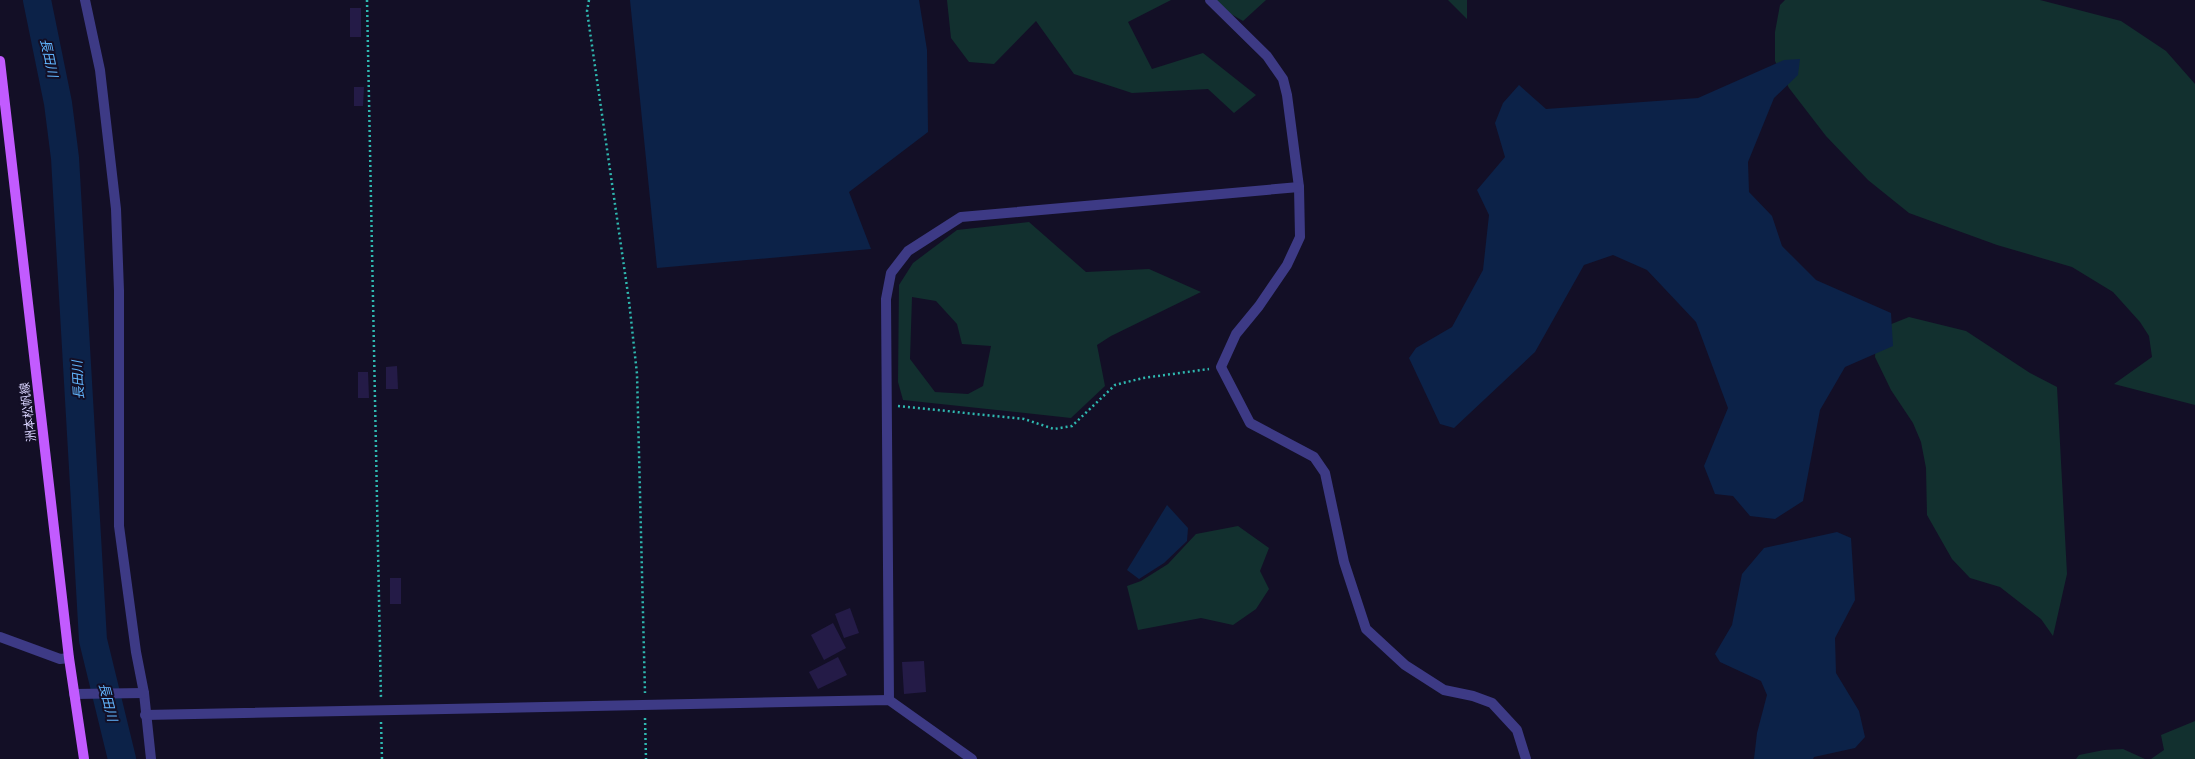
<svg xmlns="http://www.w3.org/2000/svg" width="2195" height="759" font-family="'Space Grotesk','Noto Sans JP',sans-serif">
<style>
.green{fill:#12302f;fill-rule:evenodd}
.water{fill:#0c2248}
.lines{fill:none;stroke-linecap:round;stroke-linejoin:round}
.river{stroke:#0c2248;stroke-width:28}
.building{fill:#241b47}
.path{stroke:#2fb8b0;stroke-width:2.5;stroke-dasharray:2 3;stroke-linecap:butt}
.minor{stroke:#3d3a85;stroke-width:10}
.major{stroke:#c25bff;stroke-width:10}
.labels{text-anchor:middle;dominant-baseline:central;stroke-width:4;stroke-linejoin:round;paint-order:stroke}
.street-label{font-size:12px;fill:#d9d4ff;stroke:#130f26}
.water-label{font-size:13px;font-style:italic;fill:#62b6ff;stroke:#130f26}
</style>
<rect width="100%" height="100%" fill="#130f26"/>
<g class="green">
<polygon points="947,0 1171,0 1128,22 1152,69 1203,53 1256,95 1234,113 1208,89 1132,93 1074,74 1036,21 994,64 969,62 951,38"/>
<polygon points="1207,0 1266,0 1243,21"/>
<polygon points="1448,0 1467,0 1467,19"/>
<polygon points="1785,0 2040,0 2121,21 2166,51 2195,84 2195,405 2114,384 2152,357 2149,336 2140,322 2113,292 2072,267 1997,245 1909,213 1868,180 1826,136 1789,88 1775,61 1775,32 1780,5"/>
<path d="M 1029,222 L 1086,272 L 1149,269 L 1201,292 L 1111,336 L 1097,345 L 1105,386 L 1071,418 L 903,400 L 898,382 L 899,285 L 913,263 L 957,230 ZM 912,297 L 936,301 L 957,324 L 962,344 L 991,346 L 983,386 L 968,394 L 935,392 L 910,359 Z"/>
<polygon points="1909,317 1966,331 2030,373 2057,387 2067,574 2053,636 2041,619 2000,587 1970,578 1952,559 1927,515 1926,468 1921,442 1913,423 1891,390 1875,357 1876,340 1884,327"/>
<polygon points="1238,526 1269,548 1260,571 1269,589 1256,609 1233,625 1201,618 1138,630 1127,586 1141,581 1168,564 1196,534"/>
<polygon points="2195,721 2195,759 2151,759 2164,750 2161,735"/>
<polygon points="2123,749 2145,759 2076,759 2079,755 2104,750"/>
</g>
<g class="water">
<polygon points="630,0 919,0 927,50 928,132 849,192 871,249 657,268"/>
<polygon points="1800,59 1798,75 1774,98 1748,162 1749,192 1772,216 1782,246 1816,280 1891,313 1893,346 1845,367 1820,410 1803,501 1775,519 1750,516 1733,496 1715,494 1704,466 1728,408 1696,322 1647,270 1613,255 1584,265 1535,352 1454,428 1440,424 1409,358 1416,348 1452,327 1483,270 1489,215 1477,190 1505,157 1495,123 1503,103 1519,85 1546,109 1698,98 1784,60"/>
<polygon points="1167,505 1188,528 1187,541 1164,563 1139,579 1127,570"/>
<polygon points="1837,532 1851,538 1855,600 1835,638 1836,673 1859,711 1865,737 1855,748 1814,757 1813,759 1754,759 1757,733 1767,695 1761,681 1720,662 1715,654 1732,625 1742,574 1764,548"/>
</g>
<g class="lines">
<polyline class="river" points="37,0 58,103 65,158 93,640 122,759"/>
</g>
<g class="building">
<rect x="350" y="8" width="11" height="29"/>
<polygon points="354,87 364,87 363,106 354,106"/>
<polygon points="397,366 398,389 386,389 386,367"/>
<polygon points="358,372 368,372 369,398 358,398"/>
<rect x="390" y="578" width="11" height="26"/>
<polygon points="850,608 859,633 844,638 835,614"/>
<polygon points="833,623 846,648 824,660 811,635"/>
<polygon points="838,657 847,675 818,689 809,672"/>
<polygon points="924,661 926,692 904,694 902,662"/>
</g>
<g class="lines">
<g class="path">
<polyline points="367,0 381,699"/>
<polyline points="589,0 587,11 629,301 637,374 645,693"/>
<polyline points="898,406 1024,419 1054,429 1072,426 1115,385 1143,378 1209,369"/>
<polyline points="645,718 646,759"/>
<polyline points="381,722 382,759"/>
</g>
<g class="minor">
<polyline points="85,0 100,70 116,209 119,291 119,526 136,652 144,693 151,759"/>
<polyline points="1210,0 1267,56 1283,79 1287,95 1299,187 1300,237 1287,265 1259,306 1236,334 1221,367 1250,423 1314,457 1325,473 1344,562 1366,629 1405,665 1444,690 1473,696 1492,703 1517,730 1526,759"/>
<polyline points="0,637 60,659 69,658"/>
<polyline points="74,694 144,693"/>
<polyline points="889,700 886,299 891,273 908,251 961,217 1299,187"/>
<polyline points="145,715 889,700 972,759"/>
</g>
<polyline class="major" points="0,61 69,658 84,759"/>
</g>
<g class="labels">
<g class="street-label">
<text transform="translate(28 412) rotate(-97)">洲本松帆線</text>
</g>
<g class="water-label">
<text transform="translate(49 58) rotate(78)">長田川</text>
<text transform="translate(78 380) rotate(-93)">長田川</text>
<text transform="translate(108 702) rotate(76)">長田川</text>
</g>
</g>
</svg>
